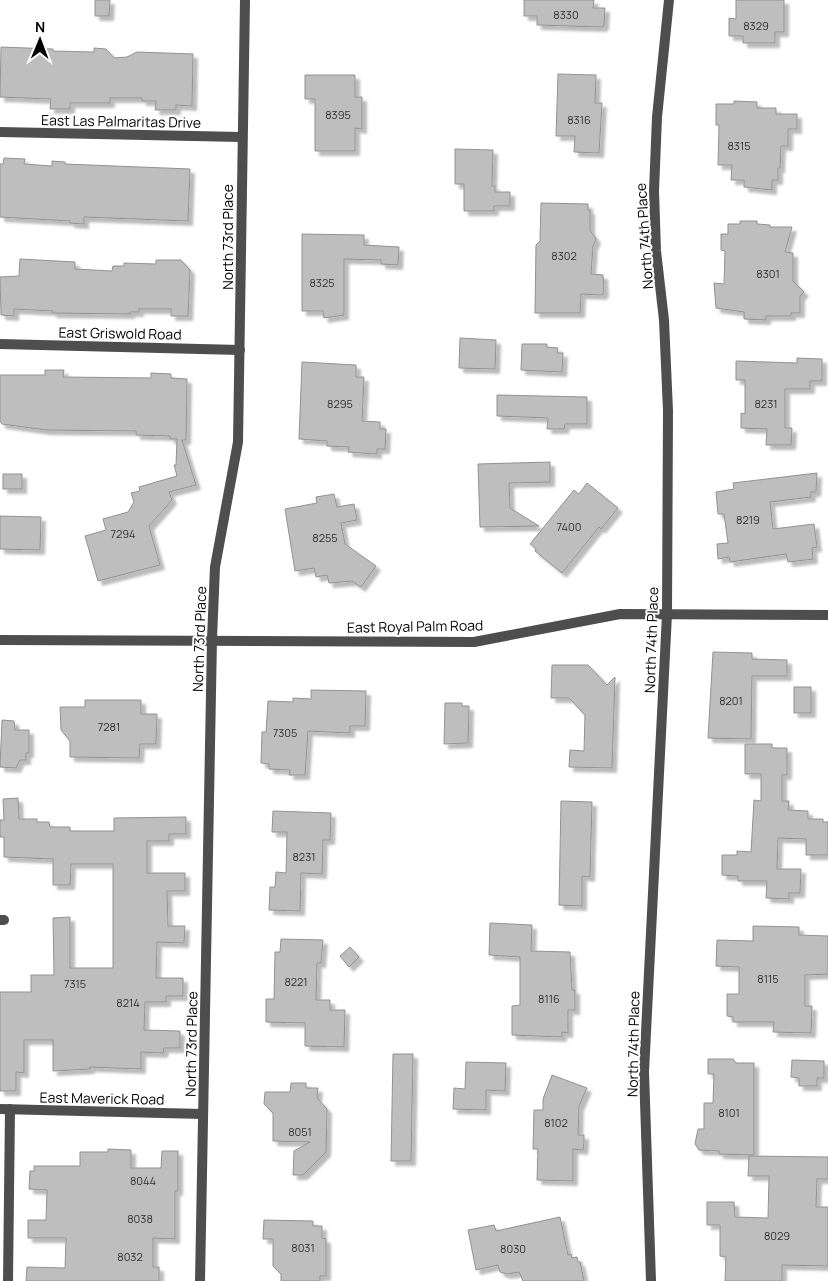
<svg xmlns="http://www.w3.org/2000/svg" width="828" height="1281" font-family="Manrope,sans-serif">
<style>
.building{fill:#bebebe;stroke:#929292;filter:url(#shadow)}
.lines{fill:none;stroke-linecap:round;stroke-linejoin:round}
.minor{stroke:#4e4e4e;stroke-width:10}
.labels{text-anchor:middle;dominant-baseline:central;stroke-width:4;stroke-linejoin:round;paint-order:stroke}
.number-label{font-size:11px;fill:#303030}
.street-label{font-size:14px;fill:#000;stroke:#fff}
</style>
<defs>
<filter id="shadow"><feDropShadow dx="4.5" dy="4.5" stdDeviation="1" flood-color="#0004"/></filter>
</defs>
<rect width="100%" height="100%" fill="#fff"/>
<g class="building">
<polygon points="95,0 110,0 109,16 95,16"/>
<polygon points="524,0 594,0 593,8 605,8 604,25 602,27 537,25 537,16 524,16"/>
<polygon points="736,0 784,0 784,32 775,32 775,43 743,43 743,36 729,36 729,18 736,19"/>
<polygon points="1,47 53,49 53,51 94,52 94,48 106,49 114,58 127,57 137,52 193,54 192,106 176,105 176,110 155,110 156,101 142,101 142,98 110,98 110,103 70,103 70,109 50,109 51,99 0,97"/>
<polygon points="558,74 596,75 595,103 602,103 599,153 574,152 575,136 556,136"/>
<polygon points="305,75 355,75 355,97 362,97 362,129 355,128 355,151 315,151 315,99 305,99"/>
<polygon points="734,101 757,102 757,108 776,108 776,114 797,114 797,129 788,129 788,146 781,146 780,168 778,168 778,180 772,180 772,190 744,187 744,180 731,180 732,165 718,165 719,125 716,125 716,104 734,104"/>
<polygon points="455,149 493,150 492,186 495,186 495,192 510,192 510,206 494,206 494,211 464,211 464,184 455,184"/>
<polygon points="4,158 25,159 24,164 52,166 52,161 65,162 65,164 190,169 188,221 84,217 84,224 70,223 70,221 0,217 0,164 3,164"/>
<polygon points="541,203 588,204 588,210 590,210 590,230 596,239 593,246 591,274 603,275 604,292 602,295 581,294 580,313 535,313 536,245 540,241"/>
<polygon points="740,221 757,221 757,224 770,225 770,227 792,227 785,252 793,253 793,281 804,292 800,296 800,313 791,313 791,316 766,316 766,320 744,319 744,312 716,308 714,283 724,284 725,251 721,250 721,234 728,234 728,224 740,224"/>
<polygon points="302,234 364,235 364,245 399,247 398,265 381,264 381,260 344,259 344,315 324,318 323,311 302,311"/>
<polygon points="20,259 75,262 75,269 112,271 113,266 124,266 124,263 156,264 156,260 181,260 190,270 188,316 171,316 171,309 139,309 139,312 130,312 130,314 52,313 53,311 14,309 14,316 1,315 0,277 19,276"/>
<polygon points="460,338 496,340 495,369 459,368"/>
<polygon points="522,344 547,344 547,347 558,348 557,353 563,353 562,372 521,370"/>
<polygon points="797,358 822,359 822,381 810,381 810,389 785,389 785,428 792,428 791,445 766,445 767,429 741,428 741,413 745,414 745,380 736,380 736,361 797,363"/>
<polygon points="302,362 356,365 356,377 364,377 362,421 380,422 380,429 386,429 385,449 377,449 377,454 348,452 349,447 327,446 327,441 299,439"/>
<polygon points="45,370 64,370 63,377 151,378 151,373 171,374 171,378 187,379 186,440 182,440 196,485 169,492 172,500 149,526 160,565 98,581 85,536 106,530 103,519 128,512 134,502 131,493 140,491 139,487 177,476 174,465 176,465 177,439 170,439 170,436 136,435 136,431 46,430 2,424 0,421 0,375 45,375"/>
<polygon points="497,395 587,397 587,424 565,424 564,429 547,429 548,418 497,416"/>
<polygon points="550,462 550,482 509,483 510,508 539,526 480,527 478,464"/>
<polygon points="817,473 816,492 811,492 811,497 770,502 773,529 814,524 817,547 812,548 813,559 788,562 786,554 730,562 729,557 718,559 717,544 728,543 724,514 718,514 716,492 734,489 733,483"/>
<rect x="3" y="474" width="19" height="15"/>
<polygon points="587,483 618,508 601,529 599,527 562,573 535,551 536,549 530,544 574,490 579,494"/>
<polygon points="334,494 337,507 354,504 357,520 341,523 345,544 376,566 361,587 352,581 329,583 327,575 316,577 314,568 295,571 285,509 317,503 316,497"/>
<polygon points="0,516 41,517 40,550 0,549"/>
<polygon points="713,652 752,653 752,659 787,660 787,676 752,676 751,739 708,738"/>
<polygon points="552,665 588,665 607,685 615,677 612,768 569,767 570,750 584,751 585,715 569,698 551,698"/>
<rect x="794" y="687" width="17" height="26"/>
<polygon points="311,690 366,691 365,726 350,726 350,733 308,731 305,775 289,775 290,770 269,769 269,764 261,763 262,732 266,732 268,701 293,702 293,698 311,699"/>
<polygon points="85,700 141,700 141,714 157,714 156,744 140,744 139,758 70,757 70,741 61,730 60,707 85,707"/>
<polygon points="445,703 462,703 462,706 469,706 468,743 444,744"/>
<polygon points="2,720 14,721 15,730 29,730 29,753 26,753 26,760 20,760 16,768 0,767"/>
<polygon points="745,744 772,744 772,748 787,748 787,775 782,775 782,801 789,801 788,810 808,811 808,819 823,819 823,822 828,822 828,855 806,855 806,839 778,838 777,869 801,869 800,893 789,893 789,899 766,898 767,881 738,881 738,876 722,875 722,855 737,855 737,851 751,852 754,800 761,801 761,774 745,774"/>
<polygon points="18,798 19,819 37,819 37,822 49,822 50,827 70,827 70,831 114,831 114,818 186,817 186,834 169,834 169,841 147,841 147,873 185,873 185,891 167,891 168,926 185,926 184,943 157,942 156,978 183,978 183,996 166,996 166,1002 145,1002 144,1030 180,1031 180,1048 164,1048 163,1053 141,1052 141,1069 90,1067 90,1069 53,1071 53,1040 24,1040 24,1073 16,1072 16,1091 0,1091 0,992 31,992 31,975 54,975 53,918 70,917 70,968 113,968 113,864 71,864 70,885 53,885 53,859 4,857 4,837 0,837 0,820 4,820 3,799"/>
<polygon points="561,801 592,802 590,877 582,876 582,906 559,905"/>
<polygon points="273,811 331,813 330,840 323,840 322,874 301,873 300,911 269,910 270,887 275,887 276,872 286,873 287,832 272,832"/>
<polygon points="490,923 532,925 531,951 570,952 572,990 575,990 575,1010 568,1010 568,1033 562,1032 562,1037 512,1035 512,1006 520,1005 520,957 489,955"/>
<polygon points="753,926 799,927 799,935 828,936 828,974 805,975 805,1006 812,1006 811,1033 773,1032 774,1022 733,1022 733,1017 727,1016 727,994 739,994 739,967 716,966 717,940 753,941"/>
<polygon points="281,939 323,940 321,963 317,963 316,1000 330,1000 330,1010 345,1010 344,1047 305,1046 305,1023 266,1022 266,999 274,999 275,952 280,952"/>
<polygon points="350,947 359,957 349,967 340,956"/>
<polygon points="393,1054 413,1054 411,1161 391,1161"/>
<polygon points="708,1059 733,1059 736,1063 754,1063 754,1155 719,1154 719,1151 699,1150 695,1144 698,1129 704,1129 704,1103 713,1103 714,1074 708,1074"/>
<polygon points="792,1060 824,1061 824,1078 817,1078 817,1086 799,1086 799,1078 791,1077"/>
<polygon points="466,1062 506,1063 505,1091 486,1090 486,1110 453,1109 454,1088 465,1089"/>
<polygon points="552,1075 587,1088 579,1106 578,1135 584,1135 584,1142 583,1150 573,1149 573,1181 537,1180 538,1149 533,1149 534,1110 543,1110 543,1099"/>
<polygon points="291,1083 306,1083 306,1088 318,1088 317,1098 327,1109 326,1152 303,1175 293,1175 294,1151 310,1142 273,1141 273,1113 264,1104 265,1092 290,1092"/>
<polygon points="108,1149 131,1150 131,1168 161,1168 162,1151 178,1151 178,1191 175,1191 175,1239 153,1238 153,1267 159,1267 159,1281 26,1281 27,1267 65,1268 66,1238 28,1238 28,1220 46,1220 47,1190 29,1189 30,1171 34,1171 34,1166 80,1166 80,1152 108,1152"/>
<polygon points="749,1156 828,1157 828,1179 817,1179 816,1207 828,1207 828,1266 782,1265 782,1281 725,1281 726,1257 720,1256 720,1225 707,1225 707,1202 734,1202 735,1217 768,1218 769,1176 748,1176"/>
<polygon points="560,1217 568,1255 571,1254 572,1258 577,1257 578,1262 580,1262 584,1281 523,1281 519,1272 507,1274 500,1272 498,1265 476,1270 468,1230 494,1225 496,1231"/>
<polygon points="264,1220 313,1221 313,1226 322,1226 322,1238 326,1239 326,1276 320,1276 320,1281 281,1281 281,1274 273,1266 273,1239 263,1239"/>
</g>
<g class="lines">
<g class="minor">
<polyline points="0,132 241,137"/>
<polyline points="0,344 240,350"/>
<polyline points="0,640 474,642 620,614 828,615"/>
<polyline points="0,920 4,920"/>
<polyline points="0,1109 203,1114"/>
<polyline points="8,1281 10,1109"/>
<polyline points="200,1281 212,639 215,567 238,442 245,0"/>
<polyline points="651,1281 644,1072 667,614 668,411 664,320 656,251 654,191 657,117 669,0"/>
</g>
</g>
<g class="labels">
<g class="number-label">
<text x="566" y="14">8330</text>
<text x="756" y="25">8329</text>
<text x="338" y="114">8395</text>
<text x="579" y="119">8316</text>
<text x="739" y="145">8315</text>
<text x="564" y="255">8302</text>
<text x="768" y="273">8301</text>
<text x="322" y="282">8325</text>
<text x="340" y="403">8295</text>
<text x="766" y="403">8231</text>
<text x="748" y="519">8219</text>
<text x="569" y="526">7400</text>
<text x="123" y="533">7294</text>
<text x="325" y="537">8255</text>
<text x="731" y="700">8201</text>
<text x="109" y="726">7281</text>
<text x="285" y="732">7305</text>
<text x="304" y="856">8231</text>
<text x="768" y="978">8115</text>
<text x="296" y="981">8221</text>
<text x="75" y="983">7315</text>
<text x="549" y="998">8116</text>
<text x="128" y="1002">8214</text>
<text x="729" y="1112">8101</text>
<text x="556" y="1122">8102</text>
<text x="300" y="1131">8051</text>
<text x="143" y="1180">8044</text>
<text x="140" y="1218">8038</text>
<text x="777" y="1235">8029</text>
<text x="303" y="1247">8031</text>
<text x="513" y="1248">8030</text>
<text x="130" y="1256">8032</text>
</g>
<g class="street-label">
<text transform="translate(121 121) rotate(1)">East Las Palmaritas Drive</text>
<text transform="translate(644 236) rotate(-94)">North 74th Place</text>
<text transform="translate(227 237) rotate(-90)">North 73rd Place</text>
<text transform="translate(120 333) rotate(1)">East Griswold Road</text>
<text transform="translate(415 626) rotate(-1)">East Royal Palm Road</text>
<text transform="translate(199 639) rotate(-88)">North 73rd Place</text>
<text transform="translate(651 640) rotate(-88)">North 74th Place</text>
<text transform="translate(191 1044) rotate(-89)">North 73rd Place</text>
<text transform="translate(633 1044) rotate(-89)">North 74th Place</text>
<text transform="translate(102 1098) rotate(1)">East Maverick Road</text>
</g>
</g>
<g transform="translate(40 40) rotate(1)" stroke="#ffffff" stroke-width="4" paint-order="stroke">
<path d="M0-4L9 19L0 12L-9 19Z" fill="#000000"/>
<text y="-8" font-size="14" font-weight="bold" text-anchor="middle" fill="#000000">N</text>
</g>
</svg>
